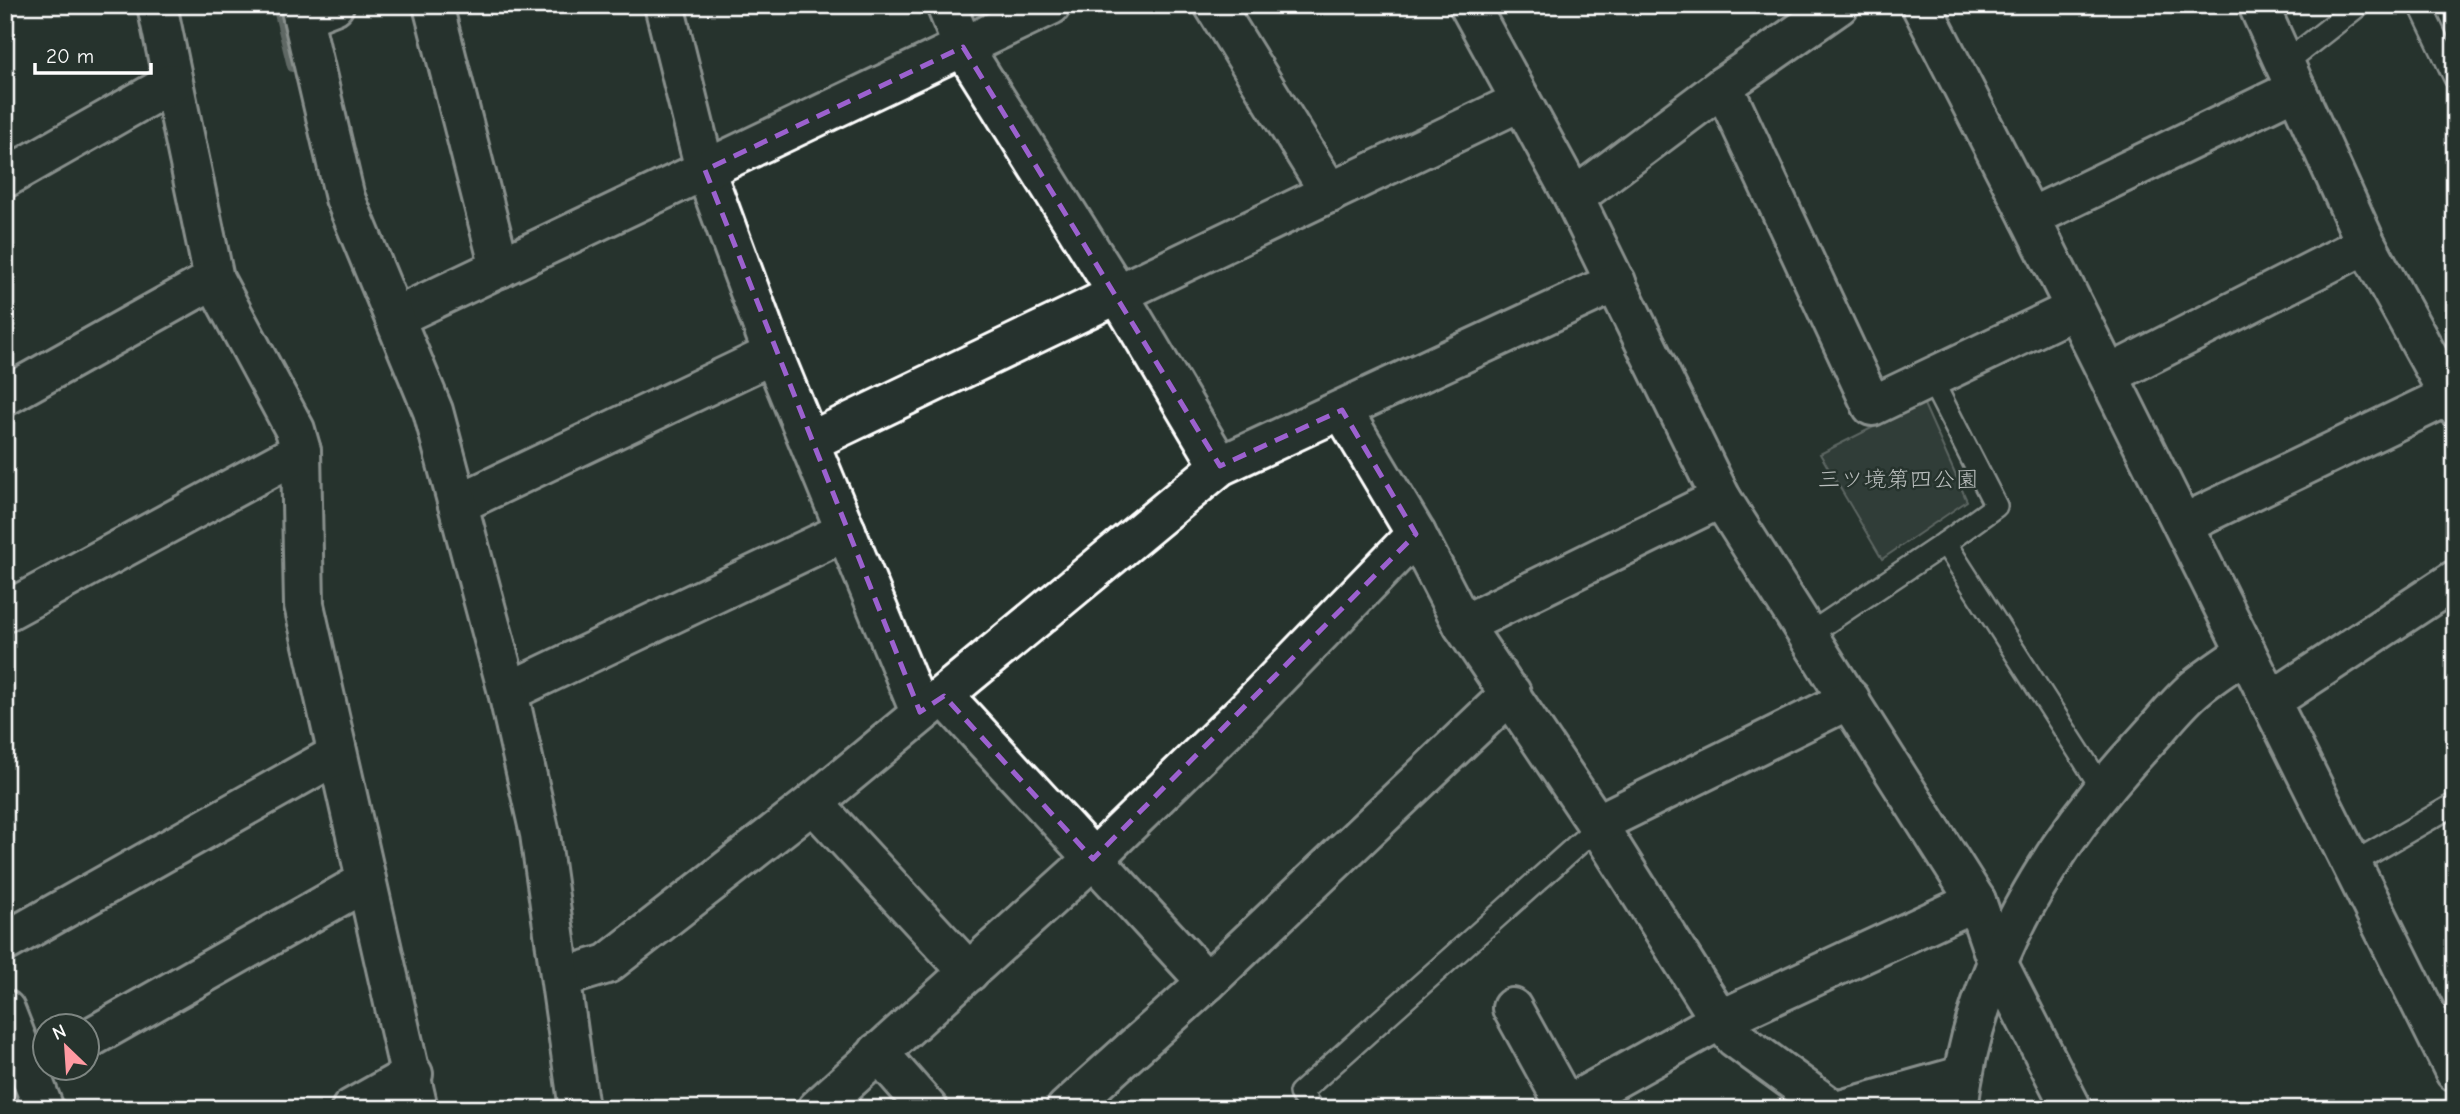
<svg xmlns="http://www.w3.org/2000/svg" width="2460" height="1114" font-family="'Comic Neue','Klee One',sans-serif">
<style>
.green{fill:#3e4944;stroke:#9ea4a2;stroke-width:2}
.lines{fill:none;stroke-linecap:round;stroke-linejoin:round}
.stream{stroke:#a4a9a7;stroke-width:12}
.service-casing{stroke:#fff;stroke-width:26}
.minor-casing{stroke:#fff;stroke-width:44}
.tertiary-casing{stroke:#fff;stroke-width:44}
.service{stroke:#26332d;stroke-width:21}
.minor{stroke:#26332d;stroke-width:38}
.tertiary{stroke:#26332d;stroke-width:38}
.marked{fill:none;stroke:#9c61cf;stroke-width:5;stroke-dasharray:14 9;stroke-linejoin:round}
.labels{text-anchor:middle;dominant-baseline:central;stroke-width:5;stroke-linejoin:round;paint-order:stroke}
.park-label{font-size:23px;fill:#bbbfbe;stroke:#26332d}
</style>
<rect width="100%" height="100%" fill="#26332d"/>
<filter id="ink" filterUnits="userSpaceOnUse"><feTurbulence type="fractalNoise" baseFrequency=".0143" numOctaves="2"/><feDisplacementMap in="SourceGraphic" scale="14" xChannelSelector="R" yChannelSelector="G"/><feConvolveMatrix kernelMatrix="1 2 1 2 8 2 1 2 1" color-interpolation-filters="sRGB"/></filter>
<g filter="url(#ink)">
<polygon class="green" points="1923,402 1967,501 1882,559 1820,454"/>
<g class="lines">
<polyline class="stream" points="278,5 293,66"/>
<g class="service-casing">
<g id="service">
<polyline points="2420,5 2455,78"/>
<polyline points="2284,64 2359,5"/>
<polyline points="1931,379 1996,506 1945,543"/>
<polyline points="1808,635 1945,543 2102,788"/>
<polyline points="2350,865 2455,804"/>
<polyline points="1312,1109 1300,1093 1585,838 1597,824"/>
</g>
</g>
<g class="minor-casing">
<g id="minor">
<polyline points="157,5 214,279 295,430 301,451 304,605 418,1109"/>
<polyline points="433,5 500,268"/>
<polyline points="664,5 705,170 773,354 920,712"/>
<polyline points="946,5 963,47 1118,294 1220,466"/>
<polyline points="1214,5 1330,193"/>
<polyline points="1469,5 1574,198 1721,498 1976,901 1997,962 2072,1109"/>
<polyline points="2258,5 2366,244 2455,406"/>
<polyline points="303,17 334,5"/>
<polyline points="1723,86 1872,406 2075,309"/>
<polyline points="5,178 172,83"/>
<polyline points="1574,198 1723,86 1839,5"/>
<polyline points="2030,218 2296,89"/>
<polyline points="396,317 1051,5"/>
<polyline points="2109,375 2366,244"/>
<polyline points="5,396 214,279"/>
<polyline points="1342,410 1416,534 1463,625 1597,824 1720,1020 1735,1038 1824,1103"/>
<polyline points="811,441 1521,101"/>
<polyline points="458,504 773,354"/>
<polyline points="2183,524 2448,396"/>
<polyline points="5,612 301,451"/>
<polyline points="1463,625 1721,498"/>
<polyline points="508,692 846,531"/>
<polyline points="944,696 1207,982"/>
<polyline points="2270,702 2455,580"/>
<polyline points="813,803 969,972"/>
<polyline points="1597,824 1850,699"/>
<polyline points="5,942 336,755"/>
<polyline points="561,978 607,964 813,803 1220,466 1616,282"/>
<polyline points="1512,1008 1566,1106 1720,1020 1976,901"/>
<polyline points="5,1010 44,1109"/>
<polyline points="88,1039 365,882"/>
<polyline points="878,1052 928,1109"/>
<polyline points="351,1109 413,1074"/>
<polyline points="817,1109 1093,859 1246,710 1416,534"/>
<polyline points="1066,1109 1207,982 1511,693"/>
<polyline points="1844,1109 1961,1076"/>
<path d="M 1958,1109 C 1974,968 2051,842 2147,740 C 2163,723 2179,701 2198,686 C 2213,674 2230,663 2246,652"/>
</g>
</g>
<g class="tertiary-casing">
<g id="tertiary">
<polyline points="300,5 345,198 433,411 508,692 540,834 579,1109"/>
<polyline points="1921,5 2030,218 2455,1072"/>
</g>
</g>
<use href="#service" class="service"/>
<use href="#minor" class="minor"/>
<use href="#tertiary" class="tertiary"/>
</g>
</g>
<path d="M0 0H2460V1114H0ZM 963,47 L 1220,466 L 1342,410 L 1416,534 L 1093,859 L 944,696 L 920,712 L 705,170 Z" fill="#26332d" fill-opacity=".55" fill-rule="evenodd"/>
<path class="marked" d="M 963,47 L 1220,466 L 1342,410 L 1416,534 L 1093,859 L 944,696 L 920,712 L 705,170 Z"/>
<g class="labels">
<g class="park-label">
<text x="1898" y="479">三ツ境第四公園</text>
</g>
</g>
<rect width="2460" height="1114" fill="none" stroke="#26332d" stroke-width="28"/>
<rect x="14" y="14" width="2432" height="1086" fill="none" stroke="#fff" stroke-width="2.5" filter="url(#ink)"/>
<g transform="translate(66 1047) rotate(335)"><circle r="33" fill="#26332d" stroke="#7d8581" stroke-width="2"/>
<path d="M0-5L12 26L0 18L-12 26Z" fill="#ff9aa2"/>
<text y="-10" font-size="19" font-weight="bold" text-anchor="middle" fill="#ffffff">N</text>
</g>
<path d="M35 63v10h116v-10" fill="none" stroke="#ffffff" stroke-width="3.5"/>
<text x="46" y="63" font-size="21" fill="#ffffff" stroke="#26332d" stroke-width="5" paint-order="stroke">20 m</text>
</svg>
